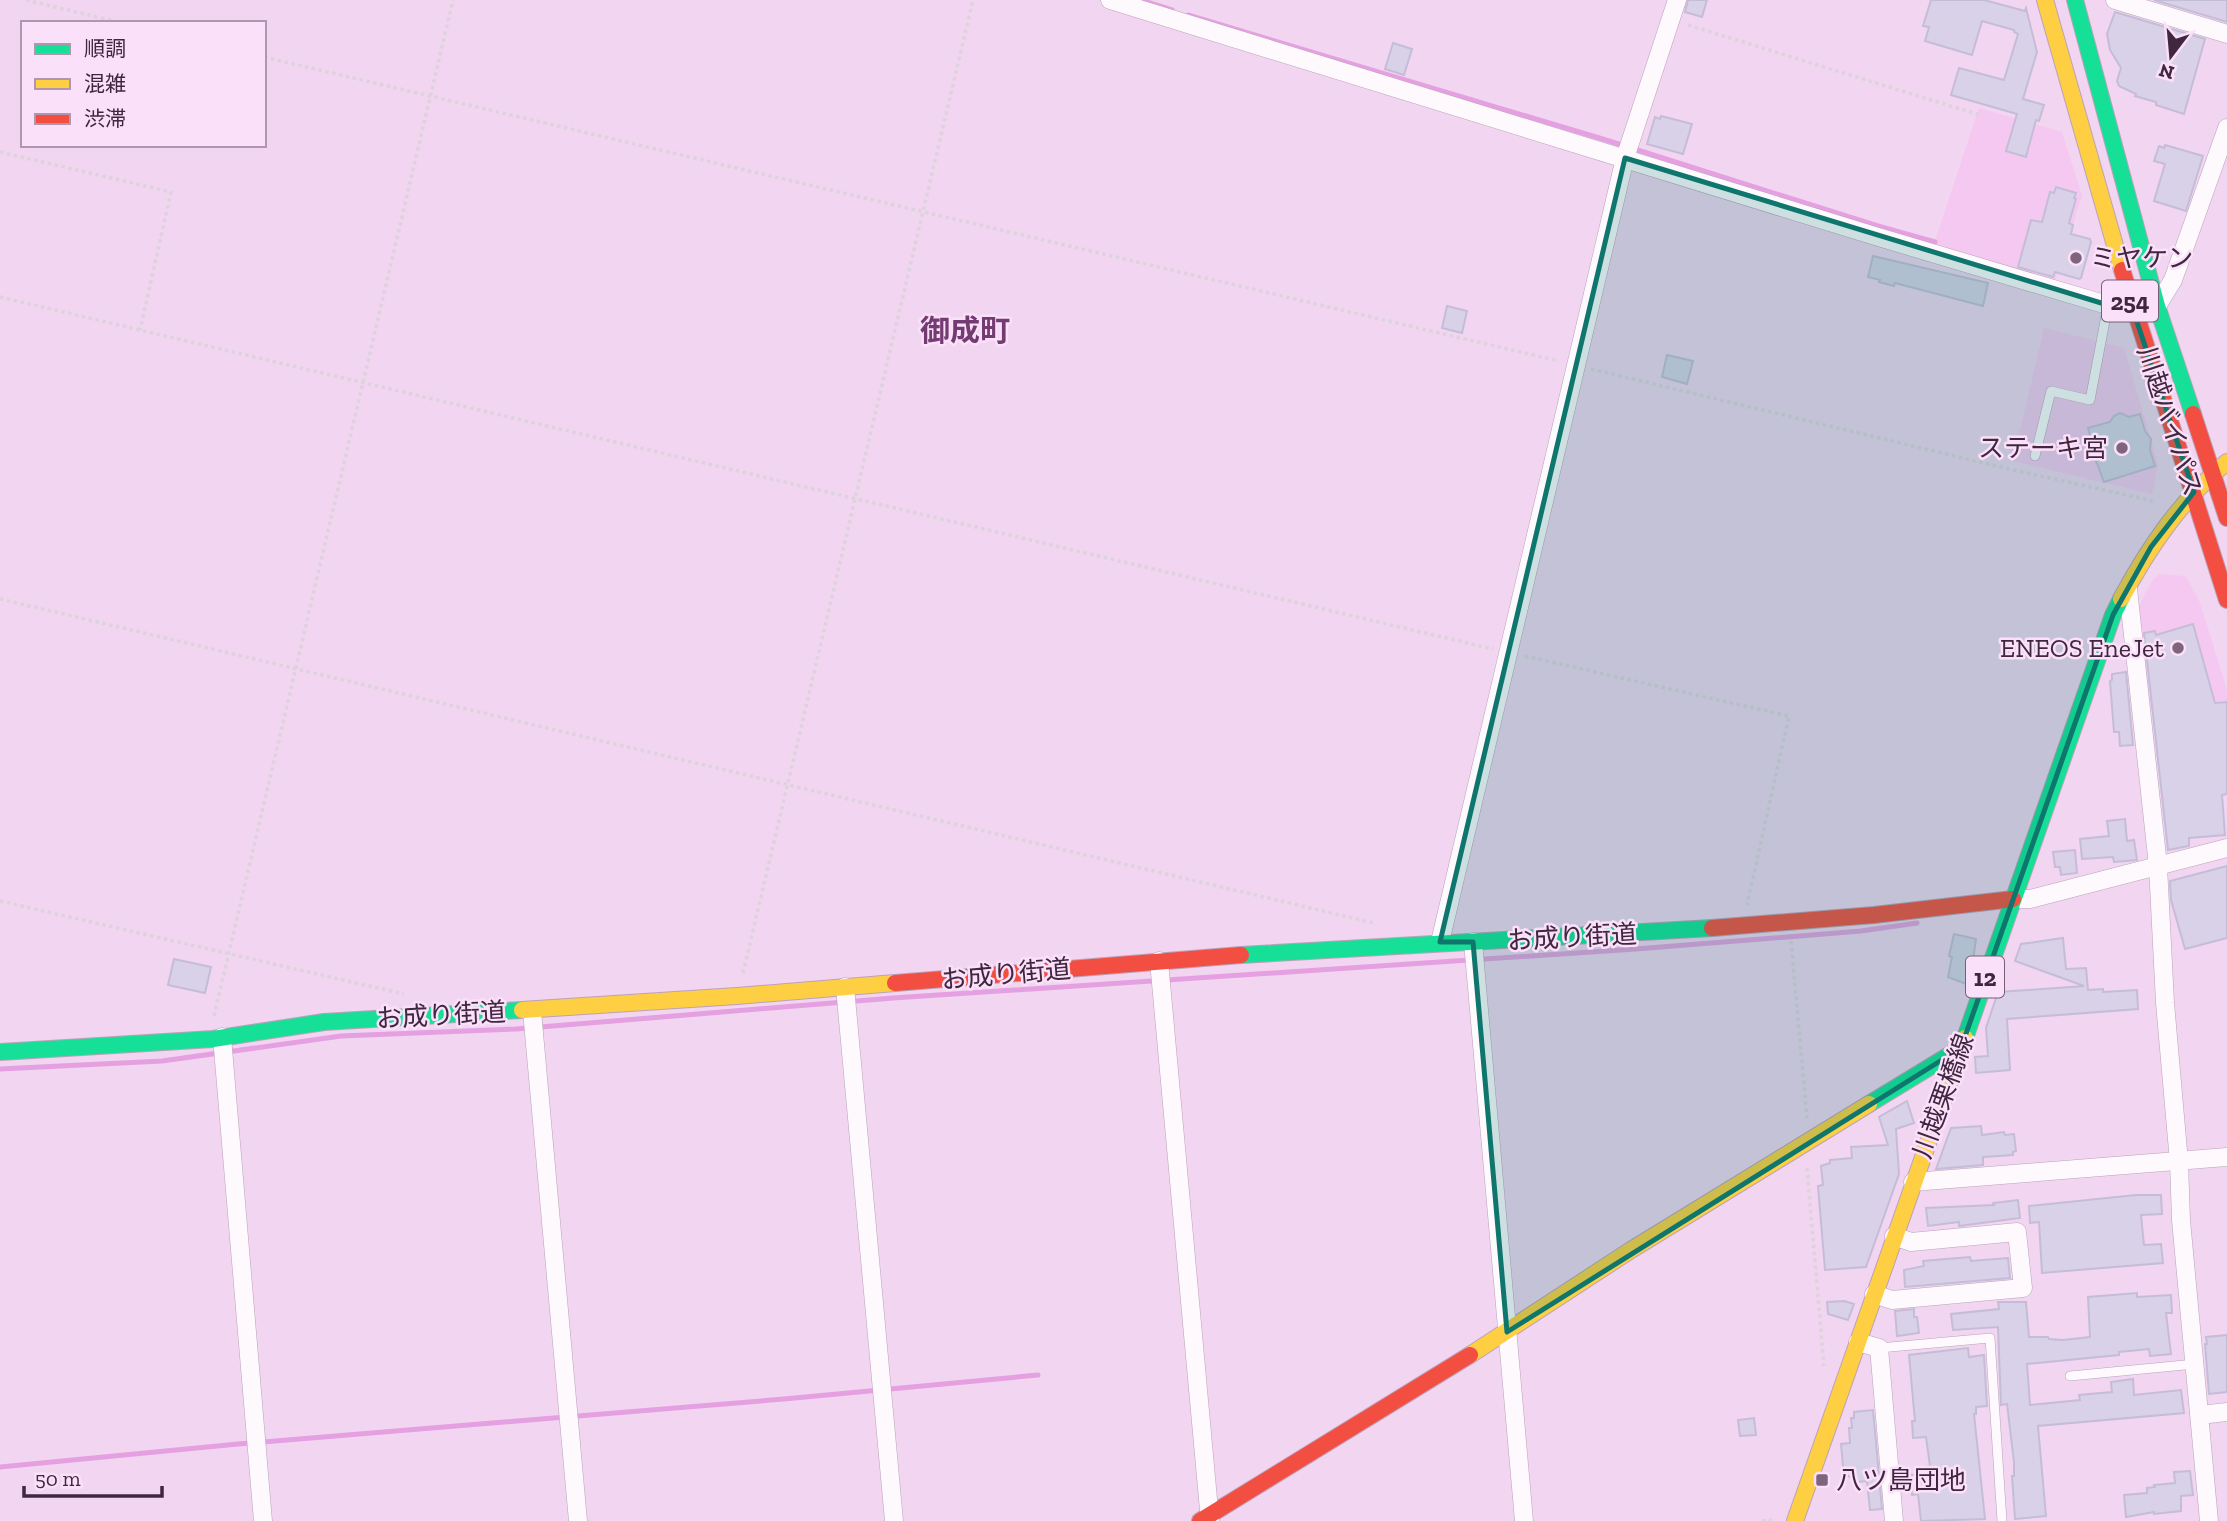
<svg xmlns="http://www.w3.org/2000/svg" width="2227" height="1521" font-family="'Zilla Slab','Noto Sans JP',serif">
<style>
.built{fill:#f5c8f2}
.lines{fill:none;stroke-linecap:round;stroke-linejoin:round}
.stream{stroke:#e5a0e1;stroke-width:5}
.building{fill:#d9d1e8;stroke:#c5bdd7;stroke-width:2}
.lane-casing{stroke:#bba2ba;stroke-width:10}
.street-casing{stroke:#bba2ba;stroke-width:19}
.fast-casing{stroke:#bba2ba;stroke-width:18}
.slow-casing{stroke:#bba2ba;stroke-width:18}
.jam-casing{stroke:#bba2ba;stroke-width:18}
.path{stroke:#ddd3dc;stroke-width:3.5;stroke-dasharray:3.5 3.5;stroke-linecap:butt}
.lane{stroke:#fdf9fd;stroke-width:9}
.street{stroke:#fdf9fd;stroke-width:18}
.fast{stroke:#16e098;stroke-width:16}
.slow{stroke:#ffcf43;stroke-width:16}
.jam{stroke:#f24e42;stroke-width:16}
.marked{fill:#0f766e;fill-opacity:0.2;stroke:#0f766e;stroke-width:5;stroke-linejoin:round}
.poi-dot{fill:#7e647d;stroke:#fbe0f9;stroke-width:2.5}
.labels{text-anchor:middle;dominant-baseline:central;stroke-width:5;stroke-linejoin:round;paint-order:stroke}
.shield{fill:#fbe0f9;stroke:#785e77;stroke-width:2}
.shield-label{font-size:24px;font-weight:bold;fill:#40273f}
.poi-label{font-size:26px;fill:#40273f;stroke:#fbe0f9;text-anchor:start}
.street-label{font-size:26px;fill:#40273f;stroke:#fbe0f9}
.quarter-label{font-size:30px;font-weight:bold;fill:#733b72;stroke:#fbe0f9}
</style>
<rect width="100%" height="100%" fill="#f2d5f0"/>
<g class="built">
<polygon points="1979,108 2062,132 2082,196 2055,281 1934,244"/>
<polygon points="2044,328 2124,348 2158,464 2152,494 2013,461"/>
<polygon points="2159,574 2186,576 2200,603 2227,690 2227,701 2146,708 2139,606 2152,581"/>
</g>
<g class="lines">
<g class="stream">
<polyline points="1141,0 1172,10"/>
<polyline points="1188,15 1606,140 1878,226 1935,242"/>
<polyline points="0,1069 162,1061 341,1036 516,1029 893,998 1636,949 1861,931 1917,923"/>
<polyline points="0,1467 238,1444 784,1399 1038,1375"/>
</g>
</g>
<g class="building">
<polygon points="1688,0 1707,0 1702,17 1685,12"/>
<polygon points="1931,0 1984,0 2025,11 2026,8 2037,52 2023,99 2044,105 2039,121 2036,120 2026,157 2006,151 2017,114 1951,95 1959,68 2004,80 2018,34 2014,32 2014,30 1982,21 1972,55 1925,41 1929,27 1923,26"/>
<polygon points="2154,0 2227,0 2227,22"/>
<polygon points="2115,12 2205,39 2184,114 2156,105 2156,102 2135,96 2136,94 2119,86 2117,81 2121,68 2110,50 2107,34"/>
<polygon points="1393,43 1412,49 1404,75 1385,69"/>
<polygon points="1661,116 1692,124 1683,154 1647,144 1655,117 1660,119"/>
<polygon points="2165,145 2203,156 2186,211 2154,201 2165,164 2154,161 2159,146 2164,148"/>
<polygon points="2056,187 2076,193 2074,198 2076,199 2069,223 2073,225 2071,234 2090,239 2091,242 2081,278 2079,279 2055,272 2053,277 2018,267 2031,220 2042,222 2050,192 2054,193"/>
<polygon points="1873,256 1988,283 1983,306 1895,283 1894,286 1879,282 1880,280 1868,277"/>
<polygon points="1447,306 1467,311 1462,333 1442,328"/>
<polygon points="1667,355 1693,361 1687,384 1662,377"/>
<polygon points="2120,413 2129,417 2140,414 2145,431 2151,439 2150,450 2155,466 2104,482 2092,450 2094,450 2088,428 2110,422 2114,416"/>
<polygon points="2193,624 2215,703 2227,702 2227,794 2222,795 2225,835 2189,838 2189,846 2168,850 2144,633 2155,631 2156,635"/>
<polygon points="2126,672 2133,745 2120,746 2119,732 2114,732 2110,681 2112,680 2112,674"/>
<polygon points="2125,819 2127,841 2134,840 2137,860 2114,862 2113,857 2082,859 2080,839 2109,836 2107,821"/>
<polygon points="2075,850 2077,873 2061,875 2060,867 2055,867 2053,852"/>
<polygon points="2227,866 2227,938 2185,949 2171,900 2170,881"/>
<polygon points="1954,934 1976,939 1972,968 1966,984 1948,977 1952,957 1949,956"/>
<polygon points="2063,938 2066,969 2086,968 2088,990 2103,989 2103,992 2137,990 2138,1009 2007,1019 2010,1070 1976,1073 1975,1057 1988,1056 1986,1028 1998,992 2084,986 2015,961 2021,944"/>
<polygon points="174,959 211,967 205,993 168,985"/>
<polygon points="1907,1101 1914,1123 1896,1129 1899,1174 1866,1267 1825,1270 1818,1186 1823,1185 1821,1166 1830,1163 1830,1160 1852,1158 1851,1147 1888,1145 1879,1117"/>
<polygon points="1981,1126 1982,1135 2004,1132 2005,1135 2014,1134 2016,1151 2013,1152 2013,1155 1983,1157 1983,1165 1936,1169 1951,1128"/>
<polygon points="2136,1195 2161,1195 2162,1214 2141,1215 2144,1245 2161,1244 2163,1263 2042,1273 2039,1222 2030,1223 2029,1206"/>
<polygon points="2018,1200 2020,1218 1959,1226 1959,1222 1928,1226 1926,1208 1994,1205 1993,1203"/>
<polygon points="1970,1257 1971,1261 2008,1258 2010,1278 1905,1287 1904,1270 1924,1266 1923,1261"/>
<polygon points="2137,1293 2137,1297 2171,1295 2172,1313 2166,1313 2171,1354 2150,1356 2149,1349 2119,1352 2119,1355 2027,1364 2030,1405 2080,1400 2079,1395 2112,1392 2111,1382 2133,1379 2134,1395 2181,1390 2184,1413 2038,1426 2046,1516 2015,1519 2012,1476 2014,1476 2014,1462 2007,1404 2001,1405 1998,1327 1953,1330 1951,1314 1999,1309 1998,1302 2026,1302 2029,1337 2048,1337 2049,1339 2063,1340 2090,1337 2088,1297"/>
<polygon points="1844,1301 1854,1304 1848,1320 1828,1314 1827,1302"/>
<polygon points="1914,1309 1914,1317 1917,1317 1919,1333 1897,1336 1895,1311"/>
<polygon points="2227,1335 2227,1392 2209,1394 2205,1344 2207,1344 2206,1337"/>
<polygon points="1968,1348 1969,1357 1984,1355 1987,1406 1976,1407 1976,1414 1974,1414 1985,1519 1921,1521 1918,1494 1912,1495 1910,1475 1924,1474 1924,1467 1930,1466 1926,1437 1913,1438 1912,1421 1915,1421 1909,1355"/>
<polygon points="1873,1410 1882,1509 1870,1510 1867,1481 1857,1482 1856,1476 1844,1477 1841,1444 1850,1443 1849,1428 1852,1428 1851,1418 1854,1418 1854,1412"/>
<polygon points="1754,1418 1756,1435 1740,1436 1738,1420"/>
<polygon points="2190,1471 2193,1495 2181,1496 2181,1511 2154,1514 2154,1512 2126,1517 2124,1495 2147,1493 2147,1488 2155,1487 2154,1485 2175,1483 2174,1472"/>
</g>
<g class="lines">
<g class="lane-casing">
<g id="lane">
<polyline points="2035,456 2051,391 2090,400 2108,305"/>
<polyline points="1879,1348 1990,1338 2002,1521"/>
<polyline points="2070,1376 2195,1364"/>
</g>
</g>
<g class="street-casing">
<g id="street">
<polyline points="1110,0 1875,236 2134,313"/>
<polyline points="2115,0 2227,34"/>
<polyline points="2157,306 2173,280 2227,128"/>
<polyline points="2128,589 2158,866 2165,1003 2179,1162 2181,1220 2209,1521"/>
<polyline points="2013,899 2030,899 2227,848"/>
<polyline points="1440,942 1625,158 1677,0"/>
<polyline points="1473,942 1524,1521"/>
<polyline points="1159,961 1210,1521"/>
<polyline points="845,987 894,1521"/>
<polyline points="532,1011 578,1521"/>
<polyline points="222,1037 263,1521"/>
<polyline points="1913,1182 2227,1157"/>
<polyline points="1874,1294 1892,1300 2023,1288 2017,1232 1911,1242 1894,1236"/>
<polyline points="1858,1342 1879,1348 1894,1521"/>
<polyline points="2200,1415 2227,1412"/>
</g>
</g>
<g class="fast-casing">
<g id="fast">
<polyline points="2075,0 2157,306 2193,414"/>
<polyline points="1241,955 1712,928"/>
<polyline points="1965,1038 2113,615 2121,599"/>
<polyline points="0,1052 213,1039 324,1022 522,1010"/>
<polyline points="1869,1104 1961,1048"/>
</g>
</g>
<g class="slow-casing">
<g id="slow">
<polyline points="2045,0 2122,270"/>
<path d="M 2121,599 C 2149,547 2181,500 2227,462"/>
<polyline points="522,1010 737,996 895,983"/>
<polyline points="1470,1355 1631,1250 1869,1104"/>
<polyline points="1795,1521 1965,1038"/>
</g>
</g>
<g class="jam-casing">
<g id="jam">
<polyline points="2122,270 2227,600"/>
<polyline points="2193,414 2227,518"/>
<polyline points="1712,928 1874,915 2013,899"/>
<polyline points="895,983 1241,955"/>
<polyline points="1200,1521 1470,1355"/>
</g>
</g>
<g class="path">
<polyline points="26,0 122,23"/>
<polyline points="1688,25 1983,116"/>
<polyline points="264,57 1559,361"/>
<polyline points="0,152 171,192 140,330"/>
<polyline points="0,297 1493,649"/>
<polyline points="1591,369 2009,469 2149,500 2155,503"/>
<polyline points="0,599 1374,923"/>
<polyline points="1525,656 1789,716 1747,905"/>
<polyline points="0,901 404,994"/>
<polyline points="1791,941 1807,1118"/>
<polyline points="743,973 973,0"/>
<polyline points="214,1016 453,0"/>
<polyline points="1807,1168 1824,1366"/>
<polyline points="1762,1521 1772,1520"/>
</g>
<use href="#lane" class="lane"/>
<use href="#street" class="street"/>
<use href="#fast" class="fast"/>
<use href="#slow" class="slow"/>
<use href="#jam" class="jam"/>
</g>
<path class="marked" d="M 1625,158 L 2134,313 L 2194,492 L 2151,547 L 2113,615 L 1961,1048 L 1507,1332 L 1473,942 L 1440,942 Z"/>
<g class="poi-dot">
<circle cx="2076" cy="258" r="7"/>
<circle cx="2122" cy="448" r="7"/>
<circle cx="2178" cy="648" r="7"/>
<rect x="1815" y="1473" width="14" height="14" rx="3.5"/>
</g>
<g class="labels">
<g class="shield">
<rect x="2102" y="280.5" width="56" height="41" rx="5"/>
<rect x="1966" y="956.5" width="38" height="41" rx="5"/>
</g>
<g class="shield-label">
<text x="2130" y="301">254</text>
<text x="1985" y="977">12</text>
</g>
<g class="poi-label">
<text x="2090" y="258">ミヤケン</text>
<text x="2108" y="448" text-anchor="end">ステーキ宮</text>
<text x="2164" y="648" text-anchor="end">ENEOS EneJet</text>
<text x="1836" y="1480">八ツ島団地</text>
</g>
<g class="street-label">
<text transform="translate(2170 421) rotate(72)">川越バイパス</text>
<text transform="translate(1572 937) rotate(-3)">お成り街道</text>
<text transform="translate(1006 974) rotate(-5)">お成り街道</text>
<text transform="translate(441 1015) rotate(-3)">お成り街道</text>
<text transform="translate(1943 1096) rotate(-70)">川越栗橋線</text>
</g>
<g class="quarter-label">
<text x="965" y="331">御成町</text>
</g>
</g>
<rect x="21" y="21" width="245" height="126" fill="#fbe0f9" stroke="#b096af" stroke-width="2"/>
<rect x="35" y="44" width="35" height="10" fill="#16e098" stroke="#b096af" stroke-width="2"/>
<text x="84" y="56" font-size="21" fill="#40273f">順調</text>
<rect x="35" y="79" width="35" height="10" fill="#ffcf43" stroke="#b096af" stroke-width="2"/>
<text x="84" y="91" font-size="21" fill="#40273f">混雑</text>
<rect x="35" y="114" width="35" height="10" fill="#f24e42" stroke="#b096af" stroke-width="2"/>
<text x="84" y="126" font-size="21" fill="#40273f">渋滞</text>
<g transform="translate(2171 56) rotate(196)" stroke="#fbe0f9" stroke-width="5" paint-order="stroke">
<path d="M0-5L12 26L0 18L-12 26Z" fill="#40273f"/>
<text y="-10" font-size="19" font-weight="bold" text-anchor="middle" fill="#40273f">N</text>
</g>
<path d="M24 1486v10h138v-10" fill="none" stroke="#40273f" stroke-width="3.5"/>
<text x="35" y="1486" font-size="21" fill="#40273f" stroke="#fbe0f9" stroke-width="5" paint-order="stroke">50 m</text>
</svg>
